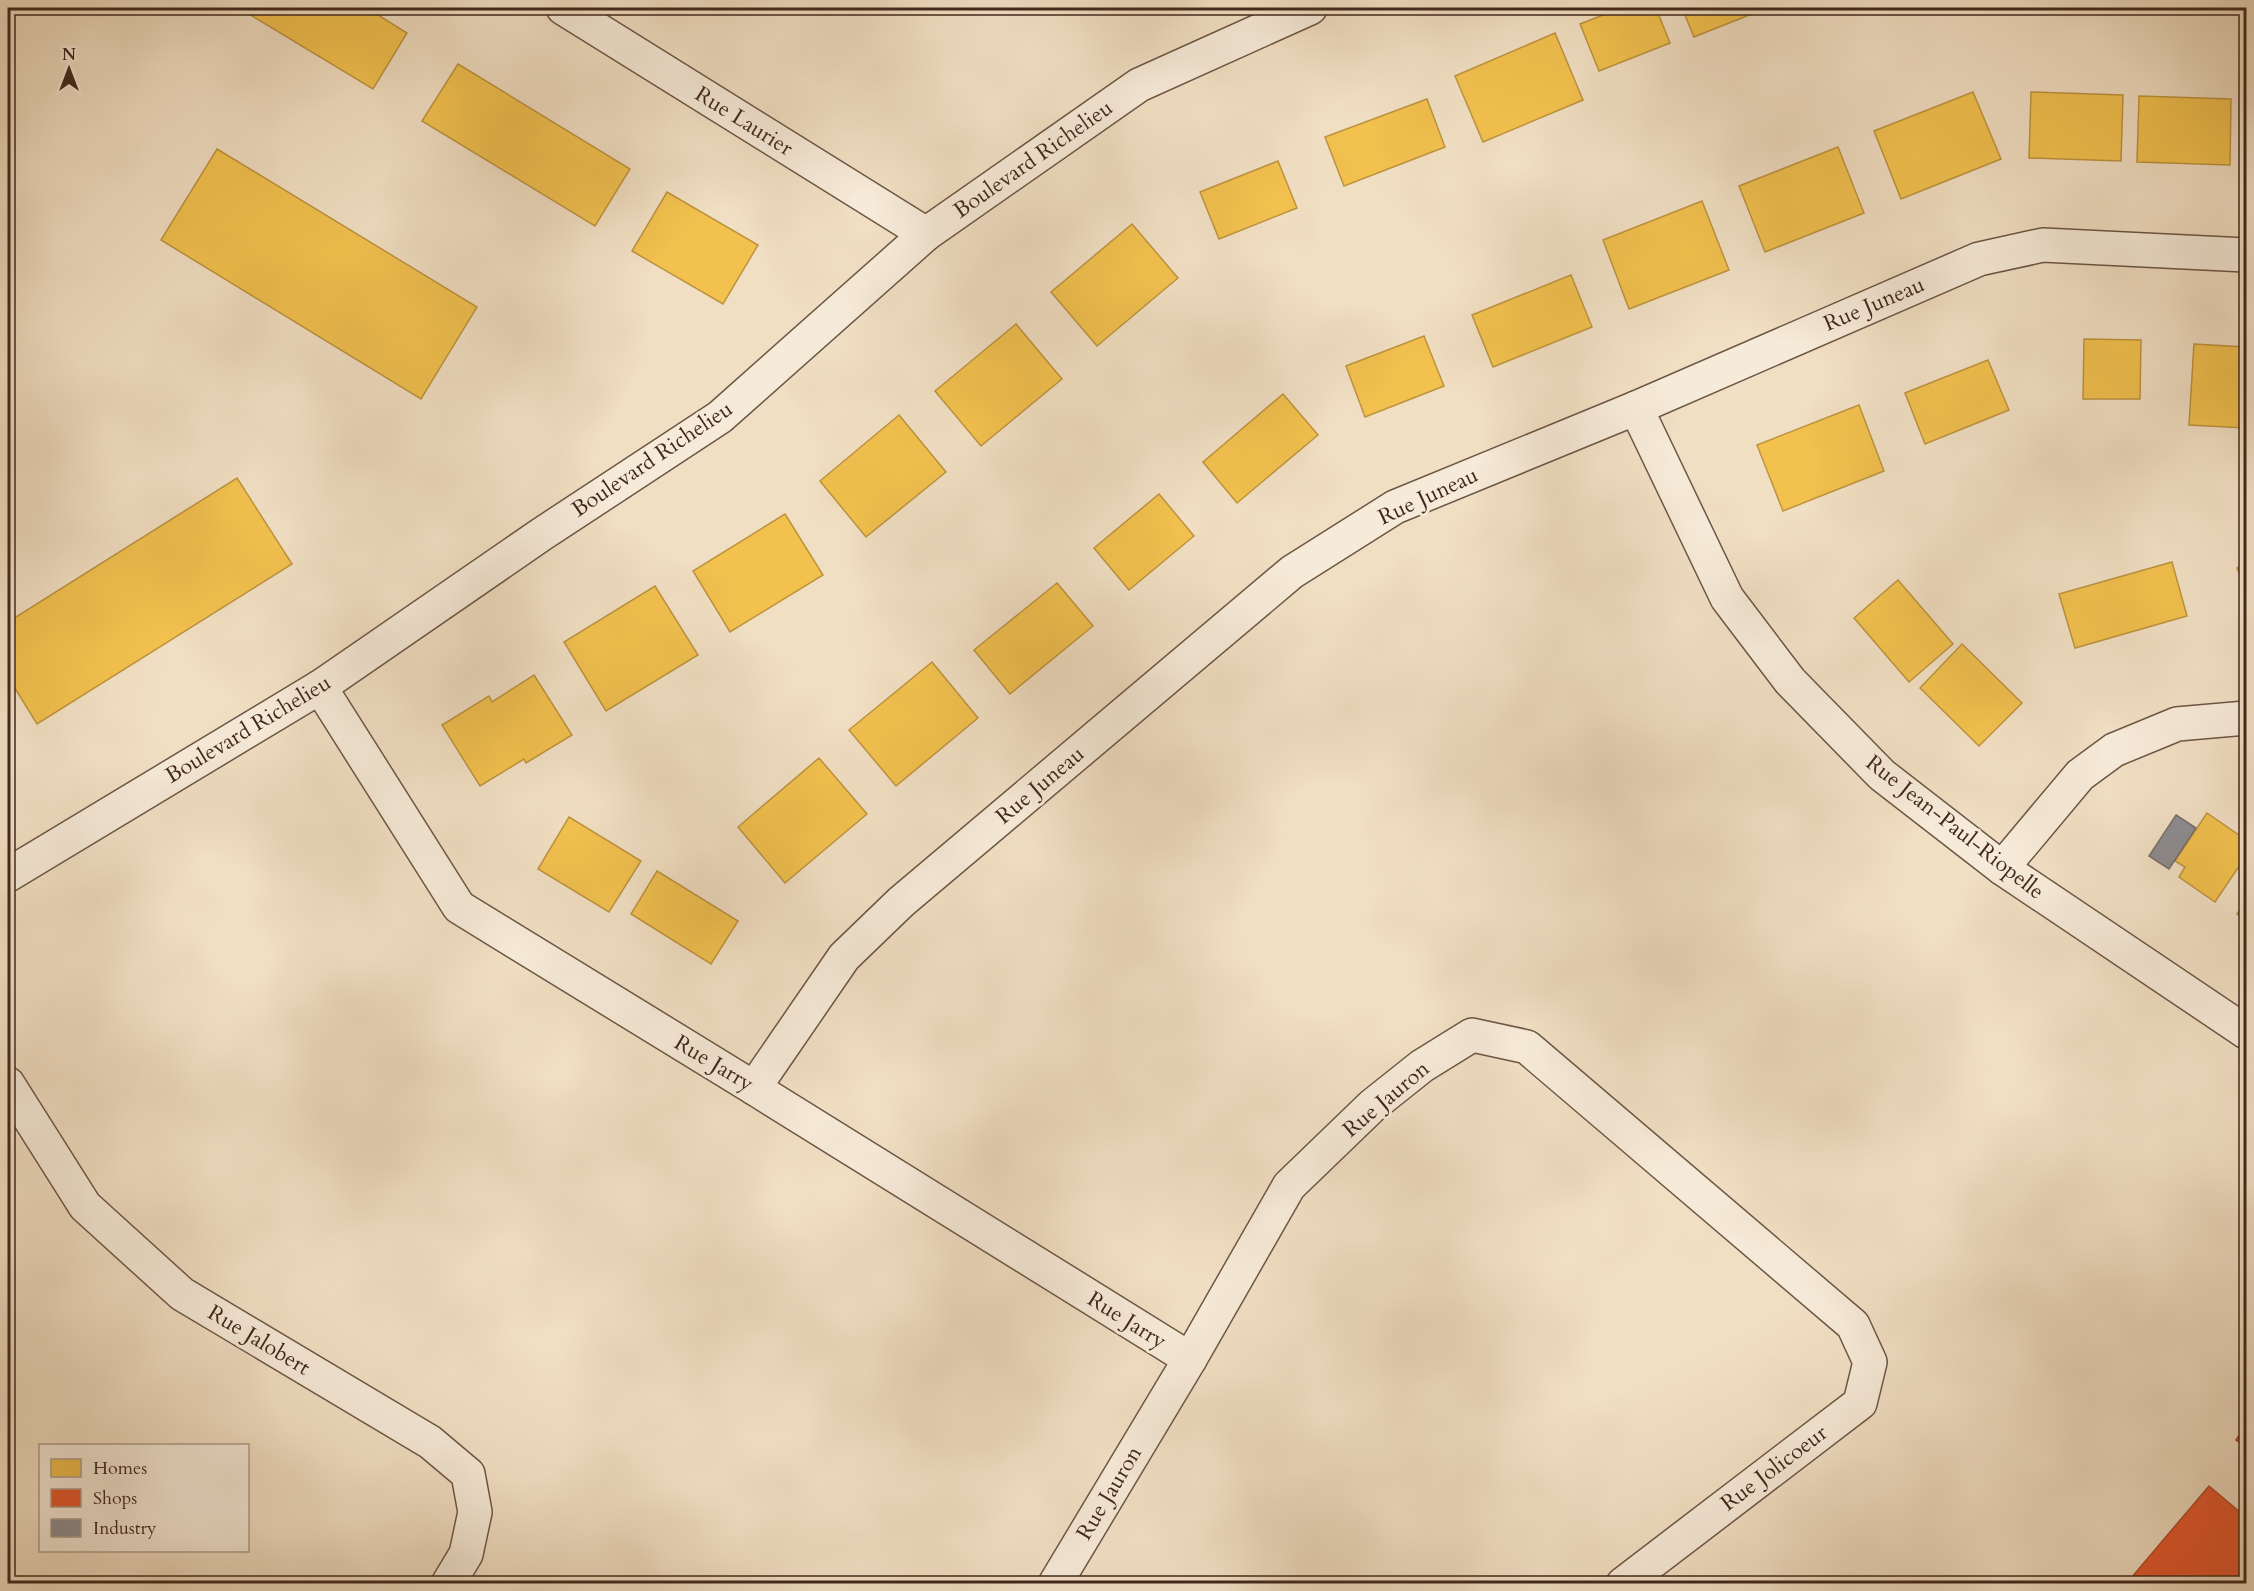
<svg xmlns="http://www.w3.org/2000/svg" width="2254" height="1591" font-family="Cardo,serif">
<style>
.homes{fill:#f2c14e;stroke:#bd933f;stroke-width:1.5}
.shops{fill:#e4572e;stroke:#b34929;stroke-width:1.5}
.industry{fill:#8d8d92;stroke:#766f6f;stroke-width:1.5}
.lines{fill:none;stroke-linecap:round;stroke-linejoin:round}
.street-casing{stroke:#6d5646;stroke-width:36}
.street{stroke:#f6ead8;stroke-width:33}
.labels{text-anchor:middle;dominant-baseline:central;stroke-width:6;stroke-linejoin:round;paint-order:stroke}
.street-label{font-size:22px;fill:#41281d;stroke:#f6ead8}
</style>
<rect width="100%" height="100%" fill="#f1dfc3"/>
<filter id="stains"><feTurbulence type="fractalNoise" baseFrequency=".00333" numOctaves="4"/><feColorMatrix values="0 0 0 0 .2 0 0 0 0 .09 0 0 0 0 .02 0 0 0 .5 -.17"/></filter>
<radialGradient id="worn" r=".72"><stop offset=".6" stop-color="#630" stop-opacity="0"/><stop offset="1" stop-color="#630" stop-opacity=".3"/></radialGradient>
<g class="homes">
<polygon points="239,8 367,8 407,33 373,89"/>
<polygon points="1621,8 1656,8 1670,43 1599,71 1580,24"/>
<polygon points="1682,8 1767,8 1694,37"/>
<polygon points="1555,33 1583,100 1483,142 1455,76"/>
<polygon points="458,64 630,169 595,226 422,121"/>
<polygon points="1973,92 2001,159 1901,199 1874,131"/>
<polygon points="2031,92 2123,95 2121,161 2029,158"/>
<polygon points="2139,96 2231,99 2230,165 2137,162"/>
<polygon points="1427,99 1445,147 1344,186 1325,137"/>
<polygon points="1838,147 1864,213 1765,252 1739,186"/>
<polygon points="217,149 477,307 421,399 161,240"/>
<polygon points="1278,161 1297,208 1219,239 1200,192"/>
<polygon points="667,192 758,245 723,304 632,251"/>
<polygon points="1702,201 1729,270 1629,309 1603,240"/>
<polygon points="1132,224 1178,278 1097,346 1051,292"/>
<polygon points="1571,275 1592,327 1493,367 1472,315"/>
<polygon points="1016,324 1062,379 981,446 935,391"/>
<polygon points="1424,336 1444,386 1365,417 1346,366"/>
<polygon points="2084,339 2141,340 2140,399 2083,399"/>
<polygon points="2194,344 2246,347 2246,428 2189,425"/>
<polygon points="1988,360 2009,410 1925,444 1905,393"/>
<polygon points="1283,394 1318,435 1237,503 1203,462"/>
<polygon points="1859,405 1884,471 1783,511 1757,445"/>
<polygon points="899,415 946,472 866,537 820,481"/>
<polygon points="237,478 292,564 37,724 8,677 8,622"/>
<polygon points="1159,494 1194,536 1129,590 1094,548"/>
<polygon points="785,514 823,575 730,632 693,571"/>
<polygon points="2172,562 2187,616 2075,648 2059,594"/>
<polygon points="2246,563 2246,587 2237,568"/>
<polygon points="1898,580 1953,644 1909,682 1854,618"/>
<polygon points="1057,583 1093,626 1010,694 974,650"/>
<polygon points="655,586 698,655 606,711 564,642"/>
<polygon points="1962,644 2022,703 1979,746 1920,688"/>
<polygon points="932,662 978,718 896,786 849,730"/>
<polygon points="534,675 572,735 526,763 524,759 480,786 442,725 489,696 492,702"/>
<polygon points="819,758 867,814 785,883 738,827"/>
<polygon points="2207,813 2246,840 2246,856 2215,902 2179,877 2185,867 2175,861"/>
<polygon points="569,817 641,861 609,912 538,869"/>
<polygon points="657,871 738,921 711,964 631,914"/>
<polygon points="2246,899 2246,920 2237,914"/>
</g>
<g class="shops">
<polygon points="2246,1424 2246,1447 2236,1440"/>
<polygon points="2209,1486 2246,1517 2246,1584 2126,1584"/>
</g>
<polygon class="industry" points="2176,815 2196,828 2169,869 2149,856"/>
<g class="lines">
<g class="street-casing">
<g id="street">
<polyline points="563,8 926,234"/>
<polyline points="1636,408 1727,598 1790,681 1882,775 2002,868 2246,1032"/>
<polyline points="320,687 459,907 754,1088 1190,1359"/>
<polyline points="2002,868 2080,775 2114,750 2177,724 2246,718"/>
<polyline points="8,875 320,687 542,534 720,417 926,234 1139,85 1310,8"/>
<polyline points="8,1084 85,1206 182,1294 430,1442 468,1474 475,1512 466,1554 448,1584"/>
<polyline points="754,1088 844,957 901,902 1292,572 1395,507 1636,408 1979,259 2043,245 2246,255"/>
<polyline points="1055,1584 1190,1359 1289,1186 1373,1105 1422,1066 1472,1035 1527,1047 1853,1325 1870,1362 1860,1403 1623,1584"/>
</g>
</g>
<use href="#street" class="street"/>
</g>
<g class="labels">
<g class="street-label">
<text transform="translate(744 121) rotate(32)">Rue Laurier</text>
<text transform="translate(1033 159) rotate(-35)">Boulevard Richelieu</text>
<text transform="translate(1874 304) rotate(-23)">Rue Juneau</text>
<text transform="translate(652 459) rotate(-34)">Boulevard Richelieu</text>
<text transform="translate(1428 496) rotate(-25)">Rue Juneau</text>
<text transform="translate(248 729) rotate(-31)">Boulevard Richelieu</text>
<text transform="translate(1040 785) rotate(-40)">Rue Juneau</text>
<text transform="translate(1955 827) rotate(38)">Rue Jean-Paul-Riopelle</text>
<text transform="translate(714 1063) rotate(31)">Rue Jarry</text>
<text transform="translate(1386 1099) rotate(-40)">Rue Jauron</text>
<text transform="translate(1127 1320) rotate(32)">Rue Jarry</text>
<text transform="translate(259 1340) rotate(31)">Rue Jalobert</text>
<text transform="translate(1774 1468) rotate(-37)">Rue Jolicoeur</text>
<text transform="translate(1109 1493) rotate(-59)">Rue Jauron</text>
</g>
</g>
<rect width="2254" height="1591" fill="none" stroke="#f1dfc3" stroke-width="30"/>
<rect x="9" y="9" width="2236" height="1573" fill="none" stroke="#41281d" stroke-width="3"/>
<rect x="15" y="15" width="2224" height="1561" fill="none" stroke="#41281d" stroke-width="1.5"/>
<rect x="39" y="1444" width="210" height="108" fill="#f6ead8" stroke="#ae9c8d" stroke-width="1.5"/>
<rect x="51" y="1459" width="30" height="18" fill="#f2c14e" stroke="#ae9c8d" stroke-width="1.5"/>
<text x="93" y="1474" font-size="18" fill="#41281d">Homes</text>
<rect x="51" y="1489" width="30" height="18" fill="#e4572e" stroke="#ae9c8d" stroke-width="1.5"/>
<text x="93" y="1504" font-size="18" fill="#41281d">Shops</text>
<rect x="51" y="1519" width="30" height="18" fill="#8d8d92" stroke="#ae9c8d" stroke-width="1.5"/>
<text x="93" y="1534" font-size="18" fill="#41281d">Industry</text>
<g transform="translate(69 69)" stroke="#f6ead8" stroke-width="4.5" paint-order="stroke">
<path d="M0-4.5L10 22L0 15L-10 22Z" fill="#41281d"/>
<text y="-9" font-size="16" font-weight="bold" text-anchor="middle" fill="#41281d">N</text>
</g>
<rect width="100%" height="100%" filter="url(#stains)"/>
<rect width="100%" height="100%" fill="url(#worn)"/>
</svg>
